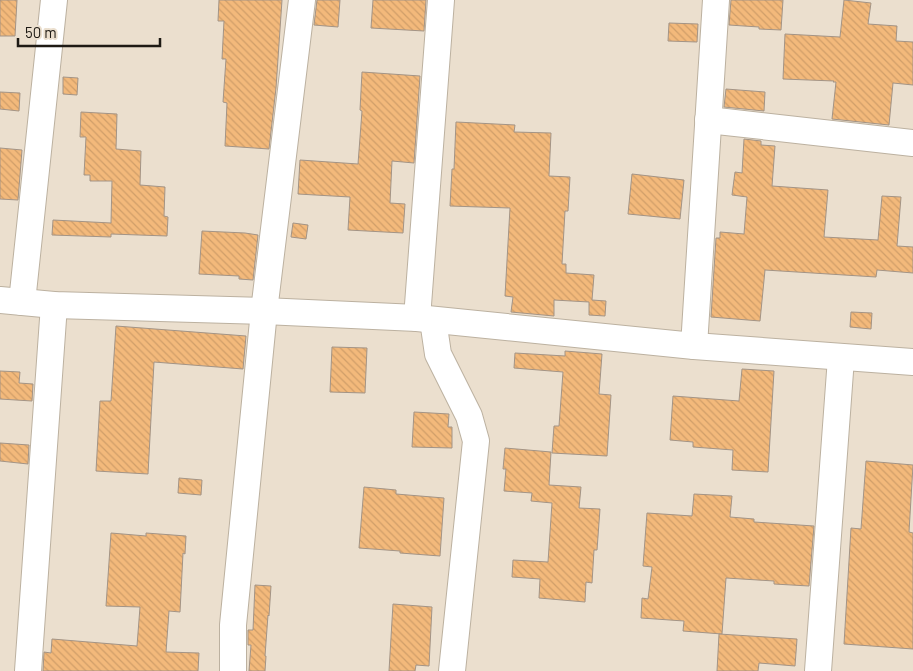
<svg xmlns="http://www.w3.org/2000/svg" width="913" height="671" font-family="Barlow,sans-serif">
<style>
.building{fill:url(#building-back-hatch);stroke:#a39486}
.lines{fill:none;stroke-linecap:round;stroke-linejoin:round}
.minor-casing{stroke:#bcb1a0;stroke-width:28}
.minor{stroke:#fff;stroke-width:26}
</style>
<defs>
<pattern id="building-back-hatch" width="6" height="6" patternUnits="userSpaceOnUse" patternTransform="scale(1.25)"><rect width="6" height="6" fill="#f3b97b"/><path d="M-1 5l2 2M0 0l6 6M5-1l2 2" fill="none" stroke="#d09e69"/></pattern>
</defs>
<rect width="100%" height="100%" fill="#ebdfce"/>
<g class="building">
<polygon points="0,0 17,0 15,36 0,36"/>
<polygon points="219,0 282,0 276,88 269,149 225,146 227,103 223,102 226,59 222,59 224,21 218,21"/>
<polygon points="317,0 340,0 338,27 314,25"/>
<polygon points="373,0 426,0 424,31 371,28"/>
<polygon points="731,0 783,0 781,30 759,29 759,27 729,25"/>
<polygon points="844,0 871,3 868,24 897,26 896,41 913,42 913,85 893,83 889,125 832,119 836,82 833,82 834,81 783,79 785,34 840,37"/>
<polygon points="669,23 698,24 697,42 668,41"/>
<polygon points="362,72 420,76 414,163 392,161 390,203 405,204 403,233 348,230 350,197 298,194 300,160 358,164 362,111 360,110"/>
<polygon points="63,77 78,78 77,95 63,94"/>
<polygon points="726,89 765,92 764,111 724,107"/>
<polygon points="0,92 20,93 19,111 0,109"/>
<polygon points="81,112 117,114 116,149 141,151 140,185 165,187 164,216 168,217 167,236 111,234 111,237 52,235 53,220 111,223 112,181 90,181 90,175 84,175 86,137 80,137"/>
<polygon points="456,122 515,125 514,132 551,133 549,176 570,177 568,211 565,211 562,264 566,264 566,273 594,275 592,300 606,301 605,316 589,315 589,302 554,300 554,316 511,312 513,297 505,296 510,208 450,206 452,169 454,169"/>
<polygon points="744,139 761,141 761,145 775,146 772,186 828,190 824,237 878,240 882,196 901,197 897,246 913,247 913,273 877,270 876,277 765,270 760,321 711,317 716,238 720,238 720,232 744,234 747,197 732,195 735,172 742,173"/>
<polygon points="0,148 22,150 18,200 0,199"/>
<polygon points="632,174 684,180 680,219 628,214"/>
<polygon points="293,223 308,225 306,239 291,237"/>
<polygon points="202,231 245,233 258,235 253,280 239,279 239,276 199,274"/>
<polygon points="851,312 872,313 871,329 850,327"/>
<polygon points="116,326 246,336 243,369 154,362 148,474 96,471 100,401 111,401"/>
<polygon points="332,347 367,348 365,393 330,392"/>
<polygon points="565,351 602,354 599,394 611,395 607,456 552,453 554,426 559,426 563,372 514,368 515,353 565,356"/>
<polygon points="742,369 774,371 768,472 732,470 733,450 693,447 693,442 670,440 673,396 739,401"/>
<polygon points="0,371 20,372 19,383 33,384 32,401 0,399"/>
<polygon points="414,412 449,414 448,427 452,427 452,448 412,447"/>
<polygon points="0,443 29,445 28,464 0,461"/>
<polygon points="505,448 551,452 549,485 581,487 579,508 600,509 597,550 594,550 592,583 586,582 585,602 539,598 540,579 512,577 513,560 548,562 552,503 531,501 532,493 504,491 506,469 503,469"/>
<polygon points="866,461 913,465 909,532 913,533 913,649 844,644 851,528 861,529"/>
<polygon points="179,478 202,480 201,495 178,493"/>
<polygon points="364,487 396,490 396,494 444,498 440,556 400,553 400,551 359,548"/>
<polygon points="694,494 732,496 730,517 754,519 754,522 814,526 809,586 774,584 774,581 726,578 722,634 683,631 684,621 641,618 642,598 648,599 652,567 643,566 647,513 692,516"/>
<polygon points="111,533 146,536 146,533 186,536 185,554 183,553 180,612 169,611 166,652 199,653 198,671 43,671 44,652 51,653 52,639 137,646 140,607 106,606"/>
<polygon points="255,585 271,586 269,616 268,615 265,656 266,656 265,671 249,671 251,645 248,645 248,630 253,630"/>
<polygon points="393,604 432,607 429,666 416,665 415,671 389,671"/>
<polygon points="719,634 797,639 795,666 759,663 758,671 717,671"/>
</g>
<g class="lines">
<g class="minor-casing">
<g id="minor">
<polyline points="708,120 913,143"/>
<polyline points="0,300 54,305 264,311 417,318 694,346 913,362"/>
<polyline points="22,302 54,0"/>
<polyline points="417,318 441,0"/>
<polyline points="433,320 438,354 469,416 476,441 452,671"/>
<polyline points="694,346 716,0"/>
<polyline points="28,671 54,305"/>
<polyline points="233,671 233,625 264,311 302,0"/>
<polyline points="818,671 841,358"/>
</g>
</g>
<use href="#minor" class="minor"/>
</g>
<path d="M18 38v8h142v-8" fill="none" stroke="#1e1a14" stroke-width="2.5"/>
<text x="25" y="38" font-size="15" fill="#1e1a14" stroke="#ebdfce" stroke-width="4" paint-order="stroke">50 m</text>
</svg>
